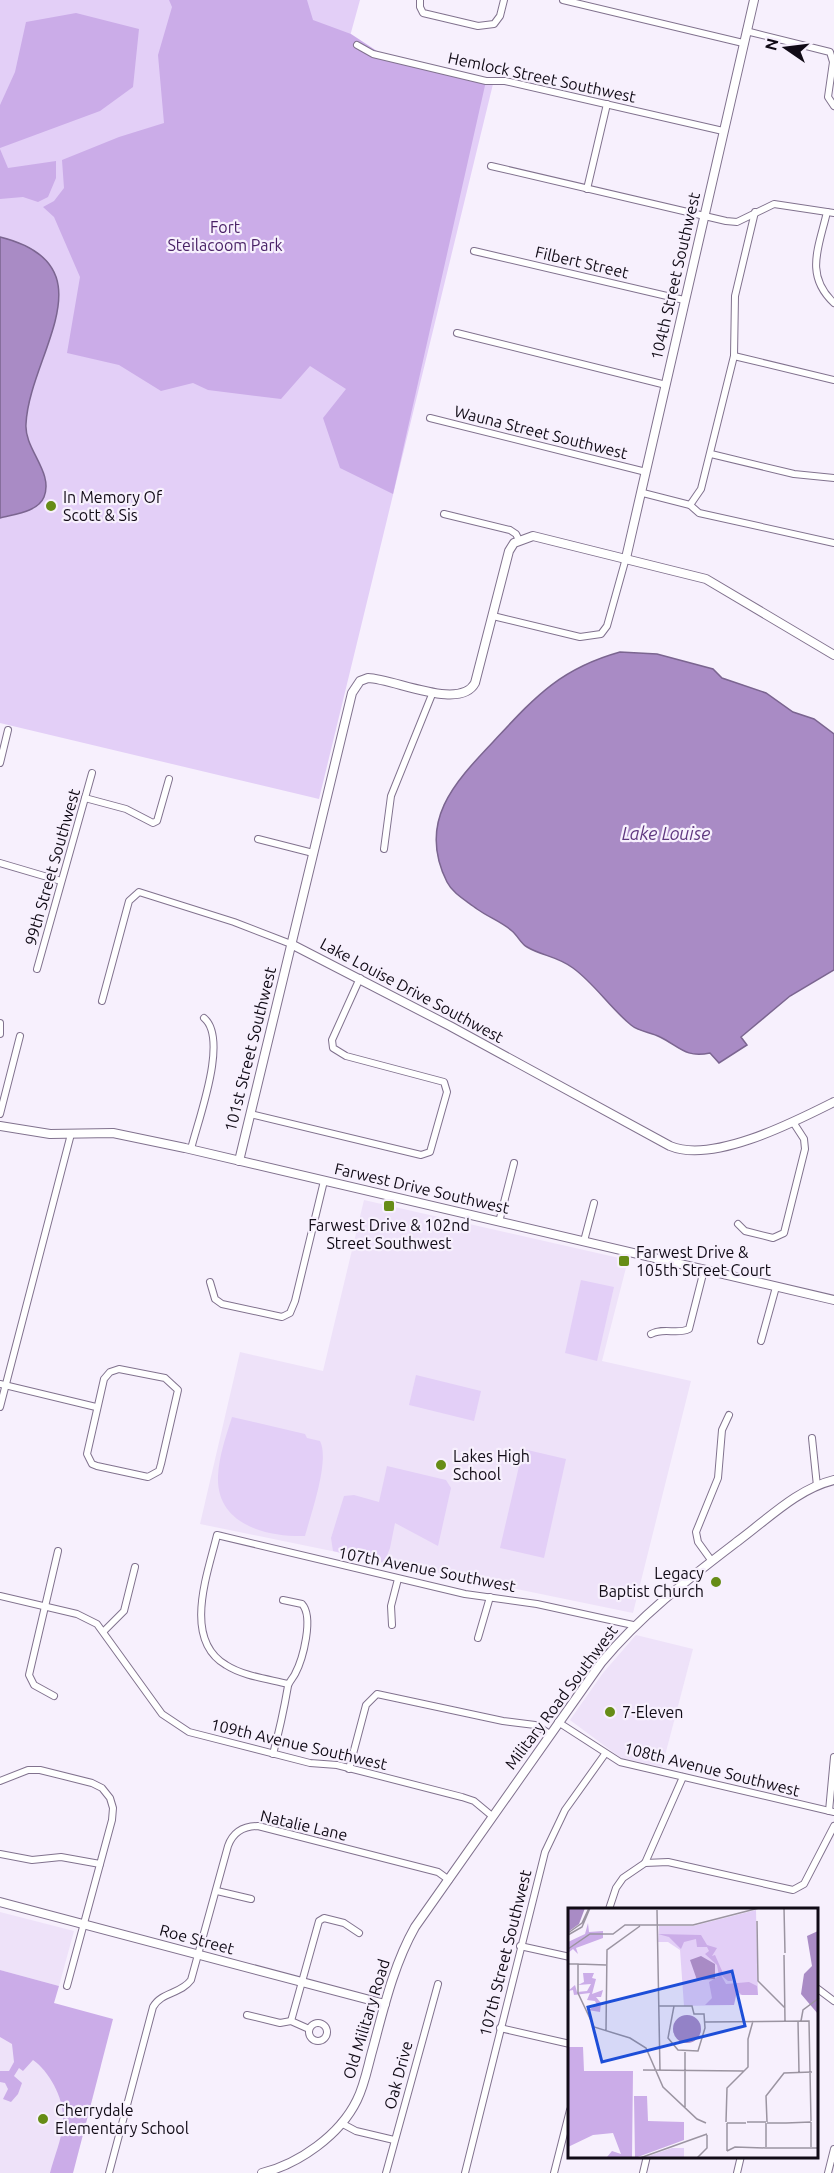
<svg xmlns="http://www.w3.org/2000/svg" width="834" height="2173" font-family="Ubuntu,sans-serif">
<style>
.built{fill:#eee2f9}
.green{fill:#e3cff7}
.forest{fill:#cbace8}
.water{fill:#a98bc5;stroke:#7b6590;stroke-width:1.5}
.lines{fill:none;stroke-linecap:round;stroke-linejoin:round}
.street-casing{stroke:#81728e;stroke-width:8}
.secondary-casing{stroke:#81728e;stroke-width:10}
.street{stroke:#fff;stroke-width:6}
.secondary{stroke:#fff;stroke-width:8}
.poi-dot{fill:#668c16;stroke:#f7f0fd;stroke-width:2}
.labels{text-anchor:middle;dominant-baseline:central;stroke-width:4.5;stroke-linejoin:round;paint-order:stroke}
.street-label{font-size:16px;fill:#110b16;stroke:#f7f0fd}
.park-label{font-size:16px;fill:#4a2267;stroke:#f7f0fd}
.poi-label{font-size:16px;fill:#110b16;stroke:#f7f0fd;text-anchor:start}
.water-label{font-size:18px;font-style:italic;fill:#603980;stroke:#f7f0fd}
.inset-road{fill:none;stroke:#9b94a1;stroke-width:1.5}
.view{fill:#1d4ed8;fill-opacity:0.15;stroke:#1d4ed8;stroke-width:3}
.inset-edge{fill:none;stroke:#110b16;stroke-width:3}
</style>
<rect width="100%" height="100%" fill="#f7f0fd"/>
<g class="built">
<polygon points="364,1200 628,1260 602,1361 691,1381 633,1613 200,1524 240,1352 323,1371"/>
<polygon points="636,1635 693,1649 662,1767 621,1758 570,1720 603,1673"/>
<polygon points="0,1912 74,1931 59,1986 0,1970"/>
<polygon points="0,2025 101,2066 73,2173 0,2173"/>
</g>
<g class="green">
<polygon points="0,0 360,0 347,47 493,84 319,799 0,723"/>
<polygon points="581,1280 614,1287 597,1361 565,1353"/>
<polygon points="416,1375 481,1391 474,1421 409,1405"/>
<path d="M 232,1417 L 305,1434 L 307,1438 L 320,1441 C 330,1460 311,1514 305,1536 C 267,1537 216,1525 218,1476 C 219,1456 226,1436 232,1417 Z"/>
<polygon points="523,1449 566,1459 544,1558 500,1548"/>
<polygon points="387,1466 446,1480 451,1488 438,1546 395,1523 390,1548 384,1563 333,1551 331,1538 344,1496 354,1495 379,1502"/>
</g>
<g class="forest">
<polygon points="169,0 307,0 313,20 351,34 386,57 486,81 393,494 340,468 323,418 346,389 310,366 281,399 208,390 193,383 161,391 119,365 67,353 80,277 54,217 43,207 54,201 64,188 62,160 119,137 164,123 158,55 172,7"/>
<polygon points="76,13 139,29 133,87 100,111 0,148 0,105 15,72 26,22"/>
<polygon points="0,149 8,168 56,161 56,178 48,197 38,202 23,197 0,199"/>
<path d="M 0,1970 L 59,1986 L 54,2003 L 113,2019 L 73,2173 L 50,2173 C 54,2157 62,2139 63,2122 C 65,2100 50,2072 33,2060 L 23,2071 L 19,2068 L 14,2076 L 22,2083 L 18,2094 L 11,2102 L 3,2099 L 8,2089 L 5,2083 L 0,2082 L 0,2071 L 9,2071 L 14,2062 L 12,2044 L 0,2037 Z"/>
</g>
<g class="water">
<path d="M 0,237 C 113,265 29,355 26,424 C 24,449 54,472 44,497 C 38,512 14,514 0,518 Z"/>
<path d="M 620,652 L 657,654 L 713,669 L 722,678 L 766,693 L 793,712 L 814,719 L 834,734 L 834,970 L 790,996 L 741,1037 L 747,1045 L 719,1063 L 710,1053 C 685,1058 680,1047 660,1037 C 651,1032 639,1032 631,1025 C 610,1008 595,984 573,968 C 557,956 542,956 527,947 C 521,944 518,936 512,931 C 502,922 488,917 477,909 C 467,901 453,894 447,882 C 417,822 454,783 493,742 C 534,698 559,669 620,652 Z"/>
</g>
<g class="lines">
<g class="street-casing">
<g id="street">
<polyline points="420,0 420,7 423,13 478,26 494,24 500,16 504,0"/>
<polyline points="563,0 743,43"/>
<polyline points="746,31 830,52 833,62 828,97 834,106"/>
<polyline points="357,45 373,54 486,81 505,81 723,131"/>
<polyline points="491,166 726,221 737,222 774,204 834,213"/>
<polyline points="587,189 607,104"/>
<path d="M 827,212 C 819,247 804,275 834,303"/>
<polyline points="474,251 684,300"/>
<polyline points="457,333 666,385"/>
<polyline points="734,356 834,380"/>
<polyline points="430,418 646,472"/>
<polyline points="711,454 794,474 834,478"/>
<polyline points="643,493 690,505 699,513 834,543"/>
<polyline points="690,505 701,489 734,356 735,296 755,212"/>
<polyline points="444,514 510,530 516,534 519,540"/>
<polyline points="493,616 580,637 601,634 607,626 626,558"/>
<polyline points="0,763 8,730"/>
<polyline points="85,798 126,809 153,823 157,821 169,779"/>
<polyline points="258,839 313,853"/>
<polyline points="384,849 391,796 433,692"/>
<polyline points="0,863 61,881"/>
<polyline points="37,969 92,773"/>
<polyline points="102,1001 129,901 139,892 234,922 291,944"/>
<polyline points="0,1023 0,1034"/>
<polyline points="0,1114 20,1036"/>
<polyline points="250,1114 421,1155 430,1152 447,1092 444,1082 346,1056 333,1048 332,1040 360,978"/>
<path d="M 191,1149 C 198,1120 229,1039 204,1018"/>
<polyline points="499,1222 514,1163"/>
<polyline points="738,1224 745,1231 773,1238 784,1233 805,1149 804,1139 793,1122"/>
<polyline points="584,1241 594,1203"/>
<polyline points="210,1282 215,1299 222,1304 282,1317 290,1313 295,1301 324,1181"/>
<path d="M 651,1334 C 664,1327 677,1335 689,1329 L 704,1270"/>
<polyline points="761,1341 776,1287"/>
<polygon points="119,1369 165,1378 178,1390 161,1464 159,1471 148,1477 97,1466 92,1464 87,1454 104,1379 110,1372"/>
<polyline points="0,1384 96,1407"/>
<polyline points="0,1407 71,1134"/>
<polyline points="812,1438 817,1486"/>
<polyline points="711,1560 698,1542 696,1532 718,1478 722,1430 729,1415"/>
<polyline points="0,1596 77,1614 97,1624 162,1714 189,1732 310,1763 337,1765 462,1797 474,1801 492,1816"/>
<polyline points="392,1625 391,1606 398,1579"/>
<polyline points="104,1631 124,1611 135,1567"/>
<polyline points="478,1638 490,1597"/>
<path d="M 288,1684 C 268,1679 243,1676 226,1665 C 182,1639 208,1573 217,1535 L 465,1594 L 537,1604 L 633,1625"/>
<polyline points="54,1696 34,1685 29,1675 58,1551"/>
<polyline points="558,1722 620,1762 834,1812"/>
<path d="M 273,1754 C 279,1732 284,1709 288,1686 C 289,1682 293,1678 295,1674 C 303,1659 314,1617 302,1604 L 283,1600"/>
<polyline points="349,1769 366,1705 377,1694 503,1721 535,1725 550,1734"/>
<polyline points="0,1781 28,1770 40,1770 92,1783 102,1788 110,1798 113,1808 112,1820 67,1986"/>
<polyline points="829,1811 834,1757"/>
<polyline points="0,1854 32,1860 61,1857 100,1864"/>
<polyline points="645,1863 668,1862 793,1890 804,1884 834,1826"/>
<polyline points="217,1891 251,1899"/>
<polyline points="609,1909 616,1888 623,1878 645,1863 683,1777"/>
<polyline points="520,1946 570,1957"/>
<polyline points="818,1989 834,2001"/>
<polyline points="247,2015 280,2023 291,2021 309,2029"/>
<polyline points="291,2021 319,1921 324,1918 344,1923 359,1933"/>
<circle cx="318" cy="2032" r="9"/>
<polyline points="500,2028 570,2044"/>
<polyline points="341,2123 356,2131 394,2140"/>
<path d="M 109,2173 L 153,2007 C 161,1992 181,1994 191,1980 L 228,1846 C 233,1832 243,1826 258,1826 L 438,1872 L 449,1880"/>
<polyline points="386,2173 438,1984"/>
<polyline points="465,2173 545,1852 565,1810 605,1754"/>
<polyline points="554,2173 570,2110"/>
<polyline points="643,2173 647,2156"/>
<polyline points="737,2173 741,2156"/>
<polyline points="828,2173 834,2149"/>
</g>
</g>
<g class="secondary-casing">
<g id="secondary">
<polyline points="626,558 754,0"/>
<path d="M 291,944 L 450,1026 L 670,1146 C 713,1164 794,1122 834,1102"/>
<polyline points="0,1126 50,1134 113,1133 185,1148 834,1300"/>
<path d="M 239,1161 L 352,693 L 360,681 L 368,678 C 395,679 460,711 475,683 L 509,551 L 514,543 L 533,536 L 706,579 L 834,655"/>
<polyline points="0,1902 385,2004"/>
<path d="M 262,2173 C 299,2164 340,2135 357,2100 C 365,2084 368,2065 373,2048 C 384,2007 394,1964 415,1927 L 601,1663 C 642,1614 687,1580 738,1541 C 768,1519 797,1489 834,1480"/>
</g>
</g>
<use href="#street" class="street"/>
<use href="#secondary" class="secondary"/>
</g>
<g class="poi-dot">
<circle cx="51" cy="506" r="6"/>
<rect x="383" y="1200" width="12" height="12" rx="3"/>
<rect x="618" y="1255" width="12" height="12" rx="3"/>
<circle cx="441" cy="1465" r="6"/>
<circle cx="716" cy="1582" r="6"/>
<circle cx="610" cy="1712" r="6"/>
<circle cx="43" cy="2119" r="6"/>
</g>
<g class="labels">
<g class="street-label">
<text transform="translate(542 77) rotate(12)">Hemlock Street Southwest</text>
<text transform="translate(582 262) rotate(13)">Filbert Street</text>
<text transform="translate(675 276) rotate(-77)">104th Street Southwest</text>
<text transform="translate(541 432) rotate(14)">Wauna Street Southwest</text>
<text transform="translate(52 867) rotate(-74)">99th Street Southwest</text>
<text transform="translate(412 990) rotate(28)">Lake Louise Drive Southwest</text>
<text transform="translate(250 1049) rotate(-76)">101st Street Southwest</text>
<text transform="translate(422 1188) rotate(13)">Farwest Drive Southwest</text>
<text transform="translate(427 1569) rotate(11)">107th Avenue Southwest</text>
<text transform="translate(561 1697) rotate(-53)">Military Road Southwest</text>
<text transform="translate(299 1744) rotate(13)">109th Avenue Southwest</text>
<text transform="translate(712 1769) rotate(14)">108th Avenue Southwest</text>
<text transform="translate(304 1825) rotate(13)">Natalie Lane</text>
<text transform="translate(197 1939) rotate(15)">Roe Street</text>
<text transform="translate(505 1953) rotate(-76)">107th Street Southwest</text>
<text transform="translate(366 2019) rotate(-73)">Old Military Road</text>
<text transform="translate(398 2075) rotate(-75)">Oak Drive</text>
</g>
<g class="park-label">
<text x="225" y="227">Fort<tspan x="225" dy="18">Steilacoom Park</tspan></text>
</g>
<g class="poi-label">
<text x="63" y="497">In Memory Of<tspan x="63" dy="18">Scott &amp; Sis</tspan></text>
<text x="389" y="1225" text-anchor="middle">Farwest Drive &amp; 102nd<tspan x="389" dy="18">Street Southwest</tspan></text>
<text x="636" y="1252">Farwest Drive &amp;<tspan x="636" dy="18">105th Street Court</tspan></text>
<text x="453" y="1456">Lakes High<tspan x="453" dy="18">School</tspan></text>
<text x="704" y="1573" text-anchor="end">Legacy<tspan x="704" dy="18">Baptist Church</tspan></text>
<text x="622" y="1712">7-Eleven</text>
<text x="55" y="2110">Cherrydale<tspan x="55" dy="18">Elementary School</tspan></text>
</g>
<g class="water-label">
<text x="666" y="833">Lake Louise</text>
</g>
</g>
<g transform="translate(568 1908)">
<rect width="250" height="250" fill="#f7f0fd"/>
<path d="M 188,2 L 190,87 L 166,87 L 166,97 L 116,98 L 112,42 L 100,34 L 90,34 L 91,18 L 125,18 ZM 104,240 L 116,240 L 116,250 L 75,250 Z" fill="#e3cff7"/>
<path d="M 20,15 L 21,24 L 35,23 L 35,30 L 8,40 L 10,46 L 5,41 L 0,45 L 0,34 L 17,26 ZM 90,26 L 133,27 L 139,37 L 149,40 L 144,48 L 147,47 L 155,65 L 163,65 L 164,73 L 160,73 L 153,67 L 158,76 L 181,74 L 189,78 L 190,87 L 174,87 L 169,83 L 166,97 L 137,97 L 144,90 L 141,74 L 151,68 L 149,57 L 137,46 L 141,43 L 139,39 L 129,39 L 128,31 L 116,34 L 113,41 L 101,29 ZM 15,65 L 26,65 L 24,70 L 28,71 L 24,86 L 35,82 L 33,89 L 28,89 L 33,95 L 32,104 L 20,102 L 29,97 L 27,93 L 19,92 L 22,85 L 6,87 L 5,82 L 0,83 L 7,77 L 9,84 L 19,83 L 23,76 L 10,77 L 16,74 ZM 0,104 L 0,139 L 15,139 L 16,163 L 65,163 L 64,250 L 39,249 L 44,243 L 53,246 L 45,225 L 25,227 L 0,239 ZM 66,188 L 79,188 L 80,213 L 116,214 L 116,232 L 67,250 Z" fill="#cbace8"/>
<path d="M 0,0 L 17,0 L 11,16 L 0,24 ZM 250,23 L 249,80 L 250,106 L 233,86 L 236,66 L 244,58 L 239,28 ZM 133,48 L 147,56 L 147,71 L 129,72 L 122,52 ZM105 121a14 14 0 1 1 28 0a14 14 0 1 1-28 0Z" fill="#a98bc5"/>
<path class="inset-road" d="M 216,0 L 217,45M 89,2 L 92,163M 189,13 L 190,73 L 217,100M 0,25 L 14,15 L 21,0M 0,27 L 14,19 L 22,0M 0,41 L 22,26 L 45,26 L 57,17 L 125,17 L 191,0M 216,47 L 217,113M 0,56 L 10,56 L 10,85 L 26,119 L 62,130 L 78,140 L 95,179 L 129,211 L 138,215M 10,56 L 38,57M 91,98 L 124,98 L 126,106 L 136,106 L 137,120 L 130,143 L 110,142 L 100,130 L 106,98M 230,113 L 231,164M 233,113 L 235,102 L 251,90M 137,114 L 241,113 L 243,213M 38,122 L 39,42 L 72,18M 117,144 L 117,200M 75,162 L 176,163M 158,214 L 159,180 L 180,159 L 180,131 L 185,113M 179,214 L 198,214M 199,214 L 198,188 L 216,165 L 244,164M 243,214 L 243,239M 159,215 L 178,215M 198,215 L 198,239M 199,215 L 219,215M 218,215 L 243,214M 198,240 L 251,240M 159,243 L 167,239 L 198,240M 159,243 L 159,215M 72,250 L 139,226M 129,250 L 139,240 L 139,227"/>
<path class="view" d="M 164,63 L 177,118 L 34,154 L 20,99 Z"/>
<rect width="250" height="250" class="inset-edge"/>
</g>
<g transform="translate(786 48) rotate(284)" stroke="#f7f0fd" stroke-width="4.5" paint-order="stroke">
<path d="M0-4.5L10 22L0 15L-10 22Z" fill="#110b16"/>
<text y="-9" font-size="16" font-weight="bold" text-anchor="middle" fill="#110b16">N</text>
</g>
</svg>
